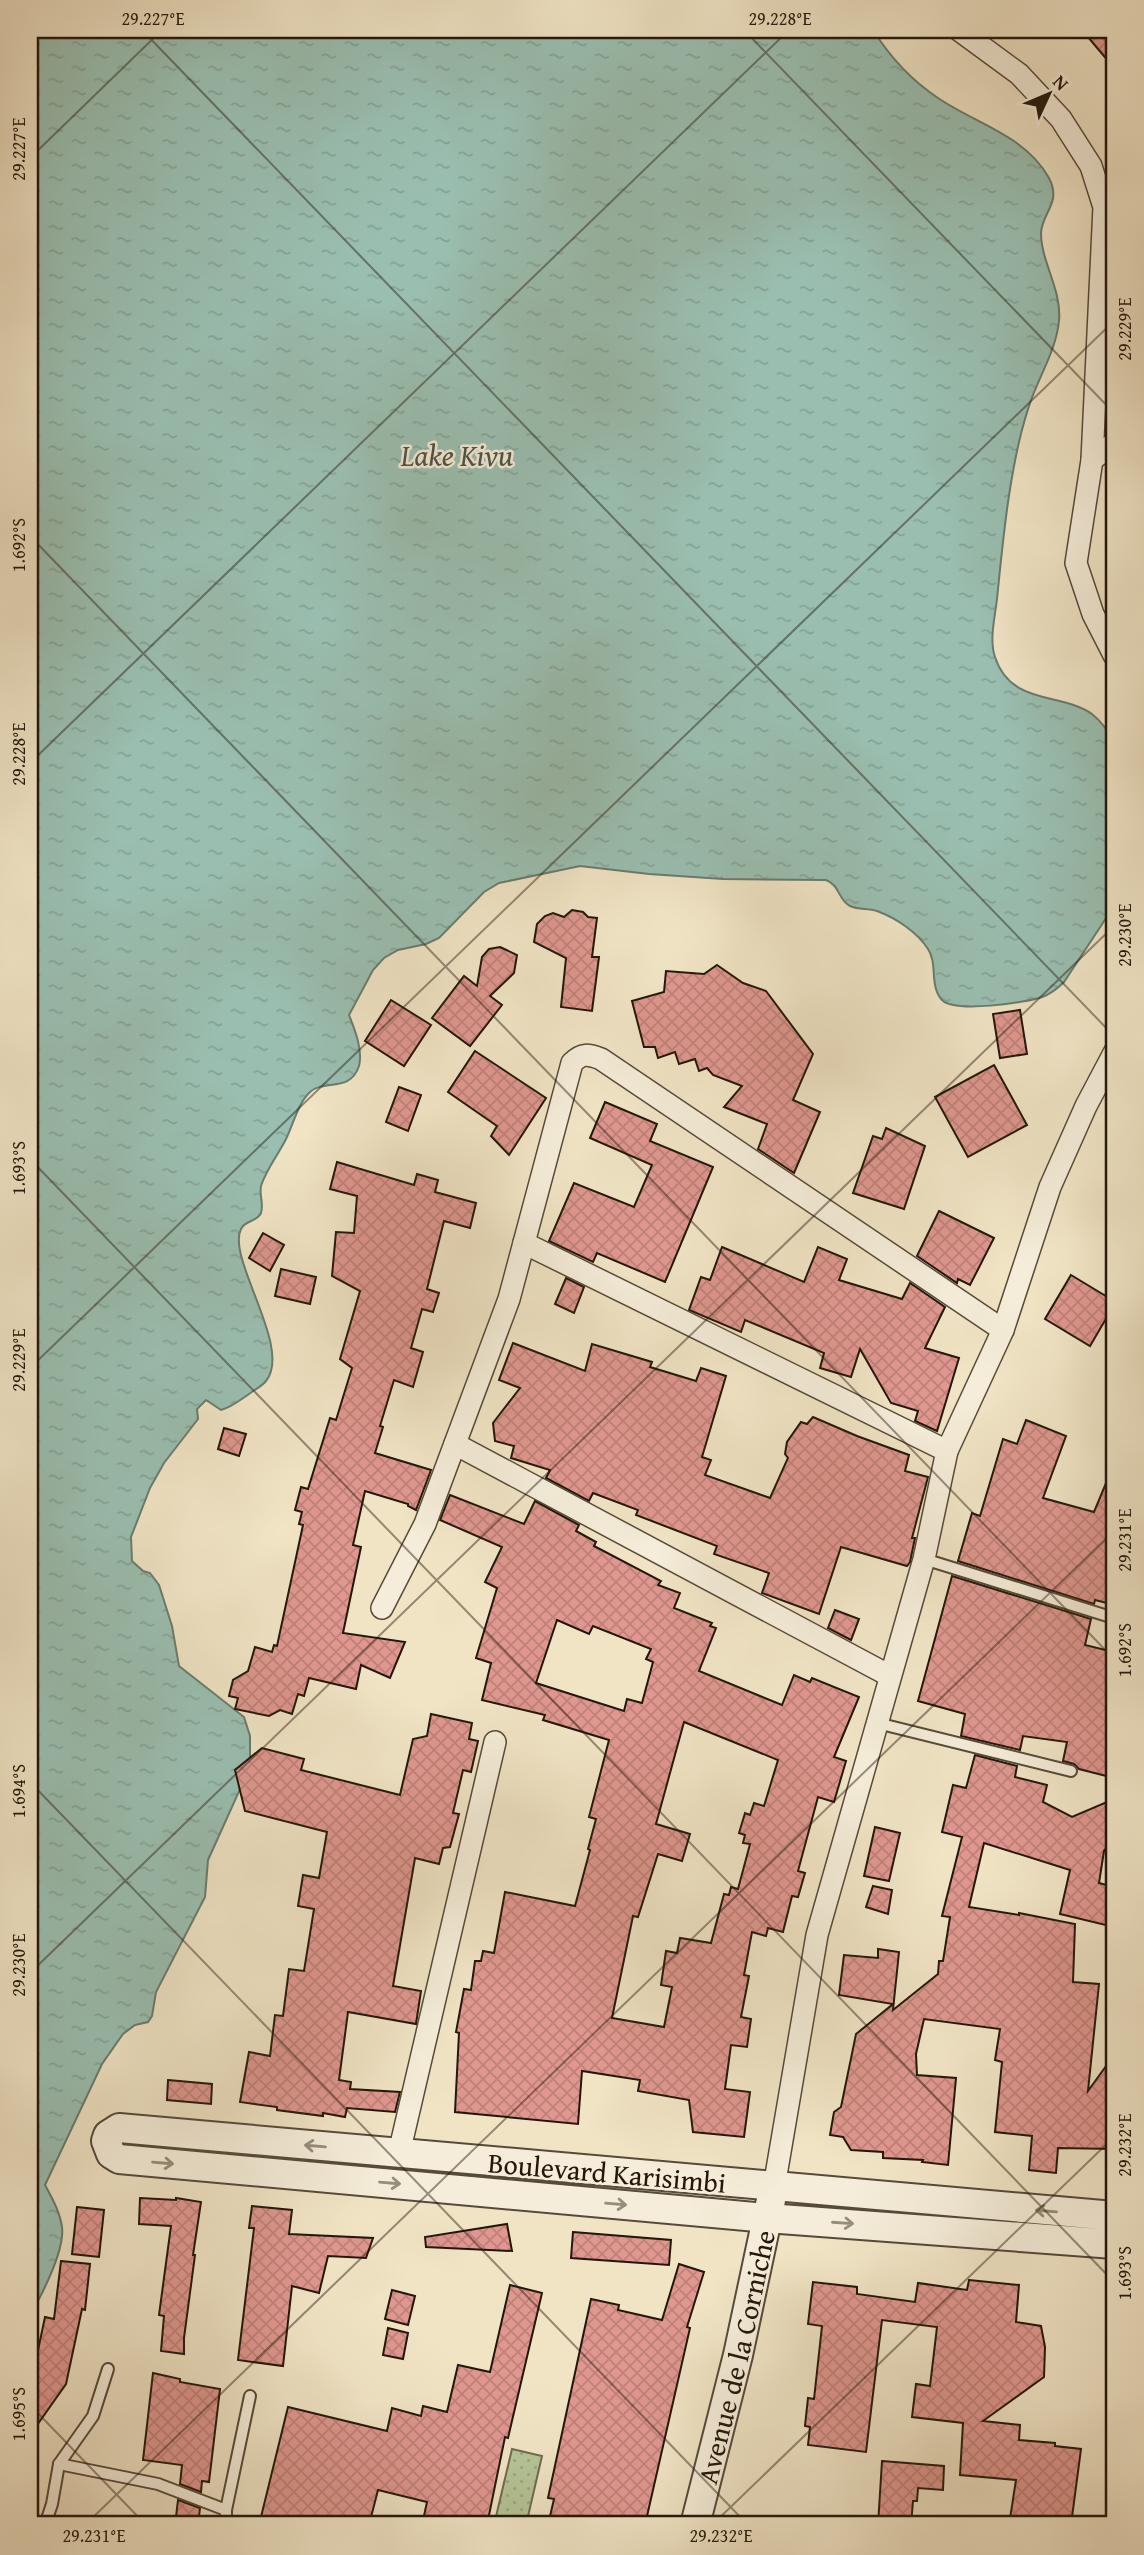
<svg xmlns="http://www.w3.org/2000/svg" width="1144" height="2555" font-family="'Gentium Book Plus',serif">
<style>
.grass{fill:url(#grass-dots);stroke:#6c6e50;stroke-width:2}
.water{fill:url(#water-ripples);stroke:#6a7c6e;stroke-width:2}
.building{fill:url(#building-cross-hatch);stroke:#23170a;stroke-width:2;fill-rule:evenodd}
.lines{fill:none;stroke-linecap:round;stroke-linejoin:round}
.service-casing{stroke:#564a39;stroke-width:14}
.minor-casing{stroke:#564a39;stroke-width:24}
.tertiary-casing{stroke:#564a39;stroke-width:32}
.service{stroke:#f5edd9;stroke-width:10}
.minor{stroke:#f5edd9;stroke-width:21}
.tertiary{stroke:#f5edd9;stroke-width:28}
.oneway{stroke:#968d7c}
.ticks{fill:none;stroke:#23170a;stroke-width:2;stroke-opacity:0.45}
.labels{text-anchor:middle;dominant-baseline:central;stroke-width:5;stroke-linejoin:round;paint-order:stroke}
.street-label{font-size:28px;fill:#23170a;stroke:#f5edd9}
.water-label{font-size:30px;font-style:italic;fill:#4d5244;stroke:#f5edd9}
.neatline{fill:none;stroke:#23170a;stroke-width:2.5}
.ticks-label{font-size:18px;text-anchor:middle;fill:#23170a}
</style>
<defs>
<pattern id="grass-dots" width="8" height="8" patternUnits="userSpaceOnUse" patternTransform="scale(1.75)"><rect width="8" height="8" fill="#b6c597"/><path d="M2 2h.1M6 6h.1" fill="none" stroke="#9ca881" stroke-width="1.8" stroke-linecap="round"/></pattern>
<pattern id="water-ripples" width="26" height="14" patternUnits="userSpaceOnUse" patternTransform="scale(1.75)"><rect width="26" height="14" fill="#9abfb1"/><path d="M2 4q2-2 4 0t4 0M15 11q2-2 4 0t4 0" fill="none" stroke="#84a397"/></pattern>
<pattern id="building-cross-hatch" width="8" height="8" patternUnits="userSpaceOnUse" patternTransform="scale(1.75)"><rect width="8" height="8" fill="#df978f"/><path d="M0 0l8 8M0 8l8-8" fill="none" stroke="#bf817a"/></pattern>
</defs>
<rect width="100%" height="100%" fill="#f0e4c5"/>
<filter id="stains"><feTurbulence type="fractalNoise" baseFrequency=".00286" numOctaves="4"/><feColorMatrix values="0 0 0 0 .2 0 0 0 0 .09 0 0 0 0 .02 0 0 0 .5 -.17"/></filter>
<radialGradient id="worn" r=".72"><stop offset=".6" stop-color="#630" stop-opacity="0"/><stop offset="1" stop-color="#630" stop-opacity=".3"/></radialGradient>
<polygon class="grass" points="512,2449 542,2456 526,2525 494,2525"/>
<path class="water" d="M 30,30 L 873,30 C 890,57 911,80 938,98 C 976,124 1025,135 1049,178 C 1062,203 1042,212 1041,233 C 1041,262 1062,290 1059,321 C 1056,351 1038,378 1029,406 C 1010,463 1003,539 997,599 C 995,617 989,640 995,657 C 1011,706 1061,692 1092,714 C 1102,722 1109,732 1114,743 L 1114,906 L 1064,982 C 1058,988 1051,994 1042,997 C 1025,1003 954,1013 942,1000 C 929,986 938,964 928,949 C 917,932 896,918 877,911 C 868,908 859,910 850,906 C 838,900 840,885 826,880 L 723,879 L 649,874 L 580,866 L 499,883 L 484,892 L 439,938 L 426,944 L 398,950 L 384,958 L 373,970 L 349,1015 C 355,1030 363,1050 359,1066 C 350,1093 324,1079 310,1092 C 298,1103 293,1125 286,1139 C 278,1155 266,1170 261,1186 C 259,1195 264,1204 261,1213 C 257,1222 245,1220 241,1229 C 226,1258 293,1348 266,1381 C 261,1387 254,1390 249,1394 C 240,1400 232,1407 221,1410 L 206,1400 L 197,1409 L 198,1419 L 164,1463 L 150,1488 L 131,1537 L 132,1561 L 143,1571 L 150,1573 L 159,1585 L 172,1626 L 179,1666 L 244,1717 L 250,1736 L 250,1767 L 208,1860 L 205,1897 L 156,1992 L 152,2016 L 148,2022 L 135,2025 L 123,2034 L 102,2064 L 45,2185 C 52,2198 60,2212 62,2227 C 65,2250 41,2296 30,2316 Z"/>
<g class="building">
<polygon points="1082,30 1114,30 1114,68"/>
<polygon points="572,910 583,912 588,917 597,918 592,957 599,957 592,1011 561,1007 566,958 534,942 537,924 545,916 553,913 564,917"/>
<polygon points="500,947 517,955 514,973 490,996 502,1005 470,1046 432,1018 464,976 477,986 482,957 489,949"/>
<polygon points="717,965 743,983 766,991 813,1054 793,1100 820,1112 794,1173 758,1149 767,1124 724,1107 742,1086 713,1075 707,1068 699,1071 695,1059 679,1064 675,1052 658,1058 655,1047 644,1047 632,1001 664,992 666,971 704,974"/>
<polygon points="391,1000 431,1025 404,1066 365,1041"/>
<polygon points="1020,1010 1027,1054 1000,1058 993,1014"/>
<polygon points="475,1051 546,1098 509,1155 491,1136 497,1126 448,1092"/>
<polygon points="994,1065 1027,1125 968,1157 935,1097"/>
<polygon points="399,1087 421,1095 408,1131 386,1122"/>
<polygon points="605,1102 657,1124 650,1141 713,1167 665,1282 597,1253 593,1262 549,1241 574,1183 634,1207 652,1165 590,1138"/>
<polygon points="886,1128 925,1146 904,1209 853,1193 873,1136 882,1139"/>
<polygon points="337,1162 414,1185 417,1174 438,1180 435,1192 476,1203 470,1228 444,1221 427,1289 439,1293 433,1312 422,1309 411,1348 423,1352 413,1387 394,1380 380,1426 383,1427 375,1453 431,1470 416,1510 408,1506 408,1504 365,1491 353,1545 361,1547 343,1633 405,1642 390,1678 361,1665 356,1689 309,1678 304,1696 298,1694 292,1714 280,1710 269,1716 235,1709 238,1698 229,1696 233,1680 248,1671 255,1647 272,1652 274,1645 277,1646 303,1525 299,1524 302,1512 295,1510 301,1487 308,1489 330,1418 336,1420 352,1368 340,1359 360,1291 332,1276 336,1232 354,1233 357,1196 330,1189"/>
<polygon points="939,1211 994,1238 970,1285 958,1279 957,1283 917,1256"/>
<polygon points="263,1233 284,1245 270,1271 249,1258"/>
<polygon points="722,1247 804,1282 818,1247 847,1259 839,1280 902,1299 910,1283 945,1307 925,1348 959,1358 937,1431 915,1421 918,1411 891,1403 860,1349 851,1377 820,1368 824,1353 745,1320 741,1332 689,1310 701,1277 710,1280"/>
<polygon points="281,1269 316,1277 310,1304 275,1296"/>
<polygon points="1071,1275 1114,1301 1114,1305 1090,1346 1045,1319"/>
<polygon points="566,1278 584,1287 574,1313 555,1304"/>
<polygon points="513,1343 585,1371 592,1344 652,1362 650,1367 696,1381 701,1368 726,1376 702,1457 711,1460 705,1475 770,1498 788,1458 785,1454 787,1442 801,1422 807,1424 813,1417 857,1436 909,1455 905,1471 928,1477 912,1538 915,1538 910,1562 907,1566 841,1547 819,1614 762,1593 769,1573 714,1554 717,1546 636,1515 638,1510 593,1493 589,1501 546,1478 550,1470 511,1458 514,1446 495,1441 493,1423 520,1388 499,1380"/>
<polygon points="1026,1420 1066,1436 1043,1498 1094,1512 1114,1464 1114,1571 1107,1603 1095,1600 1094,1604 958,1561 972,1513 980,1516 1003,1439 1017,1444"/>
<polygon points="224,1428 246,1434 239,1456 218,1449"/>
<path d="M 450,1495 L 524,1524 L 535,1501 L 579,1525 L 576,1531 L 596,1542 L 594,1546 L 661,1581 L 658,1585 L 680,1593 L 674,1608 L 712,1623 L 710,1626 L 716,1628 L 699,1671 L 782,1705 L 794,1675 L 810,1682 L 812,1678 L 859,1697 L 834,1757 L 846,1761 L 834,1802 L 818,1797 L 798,1871 L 805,1873 L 798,1897 L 792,1896 L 783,1932 L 768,1928 L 766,1936 L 752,1932 L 744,1975 L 749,1976 L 741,2017 L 751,2019 L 747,2047 L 731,2045 L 725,2089 L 750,2092 L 744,2137 L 693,2132 L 689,2100 L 638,2091 L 640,2080 L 582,2071 L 578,2124 L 455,2112 L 459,2033 L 456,2032 L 464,1989 L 471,1990 L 475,1961 L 481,1961 L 483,1951 L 494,1953 L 505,1892 L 575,1906 L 590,1850 L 588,1849 L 596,1819 L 589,1817 L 609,1740 L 543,1720 L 545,1715 L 482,1700 L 491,1663 L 476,1658 L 497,1588 L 485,1582 L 502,1547 L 440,1520 ZM 557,1620 L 589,1634 L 593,1626 L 651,1649 L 646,1659 L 653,1662 L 642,1703 L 627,1699 L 624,1711 L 536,1683 ZM 684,1722 L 778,1760 L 764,1806 L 754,1803 L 750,1815 L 745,1813 L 739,1833 L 745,1835 L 743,1843 L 750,1844 L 738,1889 L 731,1887 L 729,1895 L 724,1894 L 711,1943 L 680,1938 L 677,1953 L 666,1951 L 661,1985 L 672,1987 L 664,2027 L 612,2018 L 633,1916 L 638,1917 L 658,1854 L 682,1861 L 690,1834 L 656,1824 Z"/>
<polygon points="952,1576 1091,1619 1085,1645 1114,1652 1114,1778 1079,1769 1074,1764 1063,1761 1067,1742 1023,1736 1020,1750 961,1736 965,1714 918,1701"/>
<polygon points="835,1610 859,1619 851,1640 828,1628"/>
<polygon points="431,1714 472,1723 469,1739 478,1741 471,1772 463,1770 453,1813 459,1814 450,1847 443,1848 439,1864 415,1858 393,1986 421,1991 416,2024 348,2012 339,2080 351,2082 350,2089 400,2092 395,2112 347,2108 345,2117 323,2113 323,2116 277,2110 277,2107 240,2102 249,2052 270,2056 275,2015 283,2016 289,1969 304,1971 314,1909 298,1906 303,1875 319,1878 327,1832 245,1811 235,1770 262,1748 304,1759 301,1770 400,1795 413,1739 427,1736"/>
<polygon points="975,1755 1017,1766 1015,1777 1047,1785 1043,1802 1072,1817 1114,1799 1114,1838 1104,1851 1099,1883 1114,1887 1114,1927 1060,1914 1070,1870 984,1843 969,1907 1019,1915 1019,1913 1075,1924 1073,1982 1099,1984 1088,2091 1114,2055 1114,2149 1058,2148 1056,2173 1029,2170 1032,2136 995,2132 1002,2062 995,2060 1000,2029 924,2019 916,2054 917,2075 956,2078 948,2165 922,2162 923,2160 883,2158 883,2152 851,2150 843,2137 830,2135 834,2112 841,2107 856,2034 893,2004 839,1995 844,1955 878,1958 878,1949 899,1952 893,2010 938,1974 939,1961 943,1961 950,1917 942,1916 962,1837 942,1832 953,1785 966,1788"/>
<polygon points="875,1827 900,1833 889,1881 864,1876"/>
<polygon points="873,1886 892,1890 888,1914 866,1907"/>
<polygon points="168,2080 212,2084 211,2104 167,2100"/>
<polygon points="140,2198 176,2200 176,2198 201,2202 193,2255 195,2255 184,2338 184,2354 161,2351 164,2316 159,2315 171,2226 139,2224"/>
<polygon points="252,2206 292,2210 289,2234 373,2238 366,2258 328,2256 319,2293 292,2286 283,2366 238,2360 254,2228 249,2228"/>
<polygon points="77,2207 104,2210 99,2257 72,2254"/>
<polygon points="507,2224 512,2251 426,2247 425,2237"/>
<polygon points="573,2232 671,2240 669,2265 571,2258"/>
<polygon points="61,2261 90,2264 85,2310 82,2309 66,2384 30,2435 30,2388 45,2317 54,2319"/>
<polygon points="679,2264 704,2272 687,2327 690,2328 645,2525 548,2525 554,2499 548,2498 591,2299 619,2305 618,2310 662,2320"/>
<polygon points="969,2280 1019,2285 1016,2322 1041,2326 1045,2347 1044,2377 983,2421 1020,2425 1019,2440 1055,2443 1055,2446 1081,2449 1071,2525 1009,2525 1016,2480 960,2475 963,2423 912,2417 916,2384 930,2386 937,2327 882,2320 866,2452 808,2445 810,2427 805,2426 808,2398 814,2399 822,2326 808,2324 813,2282 857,2287 857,2294 915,2302 918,2283 967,2290"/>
<polygon points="510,2285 542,2293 508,2438 505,2437 487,2525 422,2525 427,2502 378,2490 369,2525 259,2525 288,2407 387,2431 392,2408 421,2416 423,2406 447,2412 458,2365 490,2372"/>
<polygon points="392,2290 415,2296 408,2325 385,2319"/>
<polygon points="388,2328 408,2333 403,2359 383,2355"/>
<polygon points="153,2373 180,2379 180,2382 220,2389 209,2482 202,2481 201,2492 180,2484 182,2465 143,2460"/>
<polygon points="882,2461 944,2466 943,2490 918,2488 917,2501 913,2501 911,2525 878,2525"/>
<polygon points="178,2500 200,2508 198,2525 175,2525"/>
</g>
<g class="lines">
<g class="service-casing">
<g id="service">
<polyline points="924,1559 1114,1618"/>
<polyline points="877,1723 1071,1771"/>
<polyline points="59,2464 158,2484 226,2510"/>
<polyline points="45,2525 52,2504 59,2464 93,2416 108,2369"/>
<polyline points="226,2525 226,2510 250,2396"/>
</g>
</g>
<g class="minor-casing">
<g id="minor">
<polyline points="959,30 1019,74 1061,119 1091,166 1104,207 1092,460 1076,563 1093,614 1114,655"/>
<polyline points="1092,460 1114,443"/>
<polyline points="524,1243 947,1451"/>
<polyline points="455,1444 890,1676"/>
<path d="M 382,1608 L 425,1524 L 509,1299 L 572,1063 C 582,1053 588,1054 601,1059 L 1003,1330"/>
<polyline points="399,2153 495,1742"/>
<polyline points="774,2187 817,1935 924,1559 947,1451 1003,1330 1050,1187 1086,1106 1114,1053"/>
</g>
</g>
<g class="tertiary-casing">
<g id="tertiary">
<polyline points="1114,2216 119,2128 108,2135 106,2141 111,2154 119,2159 767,2218 1114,2244"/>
<path id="s1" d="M 695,2525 L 738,2355 L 771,2200"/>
</g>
</g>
<use href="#service" class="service"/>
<use href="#minor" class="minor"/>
<use href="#tertiary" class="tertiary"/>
</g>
<defs><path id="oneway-shaft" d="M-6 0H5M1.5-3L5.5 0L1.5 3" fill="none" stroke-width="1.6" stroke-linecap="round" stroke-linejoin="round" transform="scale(1.75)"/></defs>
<g class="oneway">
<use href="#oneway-shaft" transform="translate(315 2146) rotate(-175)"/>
<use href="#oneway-shaft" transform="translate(163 2163) rotate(5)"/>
<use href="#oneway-shaft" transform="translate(390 2183) rotate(5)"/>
<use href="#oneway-shaft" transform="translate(616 2204) rotate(5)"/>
<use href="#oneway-shaft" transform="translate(1046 2211) rotate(-175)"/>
<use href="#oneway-shaft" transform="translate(843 2223) rotate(4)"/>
</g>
<path class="ticks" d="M 142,30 L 1114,1036M 744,30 L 1114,413M 30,158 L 162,30M 30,536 L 1114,1659M 30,763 L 789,30M 30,1159 L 1114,2282M 30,1368 L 1114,321M 30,1782 L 748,2525M 30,1973 L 1114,926M 30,2405 L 146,2525M 85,2525 L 1114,1531M 712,2525 L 1114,2137"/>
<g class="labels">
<g class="street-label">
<text transform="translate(607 2172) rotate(5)">Boulevard Karisimbi</text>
<text stroke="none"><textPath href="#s1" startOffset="173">Avenue de la Corniche</textPath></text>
</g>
<g class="water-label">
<text x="457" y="455">Lake Kivu</text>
</g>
</g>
<rect width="1144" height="2555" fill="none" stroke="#f0e4c5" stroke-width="77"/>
<g transform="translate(1049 94) rotate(46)" stroke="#f5edd9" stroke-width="5" paint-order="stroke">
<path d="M0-5L12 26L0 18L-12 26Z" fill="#23170a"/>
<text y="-10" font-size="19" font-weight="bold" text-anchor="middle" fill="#23170a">N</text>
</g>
<rect x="38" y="38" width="1068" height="2478" class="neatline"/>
<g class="ticks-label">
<text x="153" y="25">29.227°E</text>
<text x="780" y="25">29.228°E</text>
<text transform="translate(19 149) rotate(-90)" y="6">29.227°E</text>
<text transform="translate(1125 329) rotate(-90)" y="6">29.229°E</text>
<text transform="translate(19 545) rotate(-90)" y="6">1.692°S</text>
<text transform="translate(19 754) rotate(-90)" y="6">29.228°E</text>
<text transform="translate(1125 935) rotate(-90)" y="6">29.230°E</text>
<text transform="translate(19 1168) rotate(-90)" y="6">1.693°S</text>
<text transform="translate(19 1360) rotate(-90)" y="6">29.229°E</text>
<text transform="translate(1125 1540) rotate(-90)" y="6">29.231°E</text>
<text transform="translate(1125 1650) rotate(-90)" y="6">1.692°S</text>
<text transform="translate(19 1791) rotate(-90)" y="6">1.694°S</text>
<text transform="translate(19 1965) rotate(-90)" y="6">29.230°E</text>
<text transform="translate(1125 2145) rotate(-90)" y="6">29.232°E</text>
<text transform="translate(1125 2273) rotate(-90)" y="6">1.693°S</text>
<text transform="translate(19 2414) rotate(-90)" y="6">1.695°S</text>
<text x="94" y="2542">29.231°E</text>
<text x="721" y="2542">29.232°E</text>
</g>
<rect width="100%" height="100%" filter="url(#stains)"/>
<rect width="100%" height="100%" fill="url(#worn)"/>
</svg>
